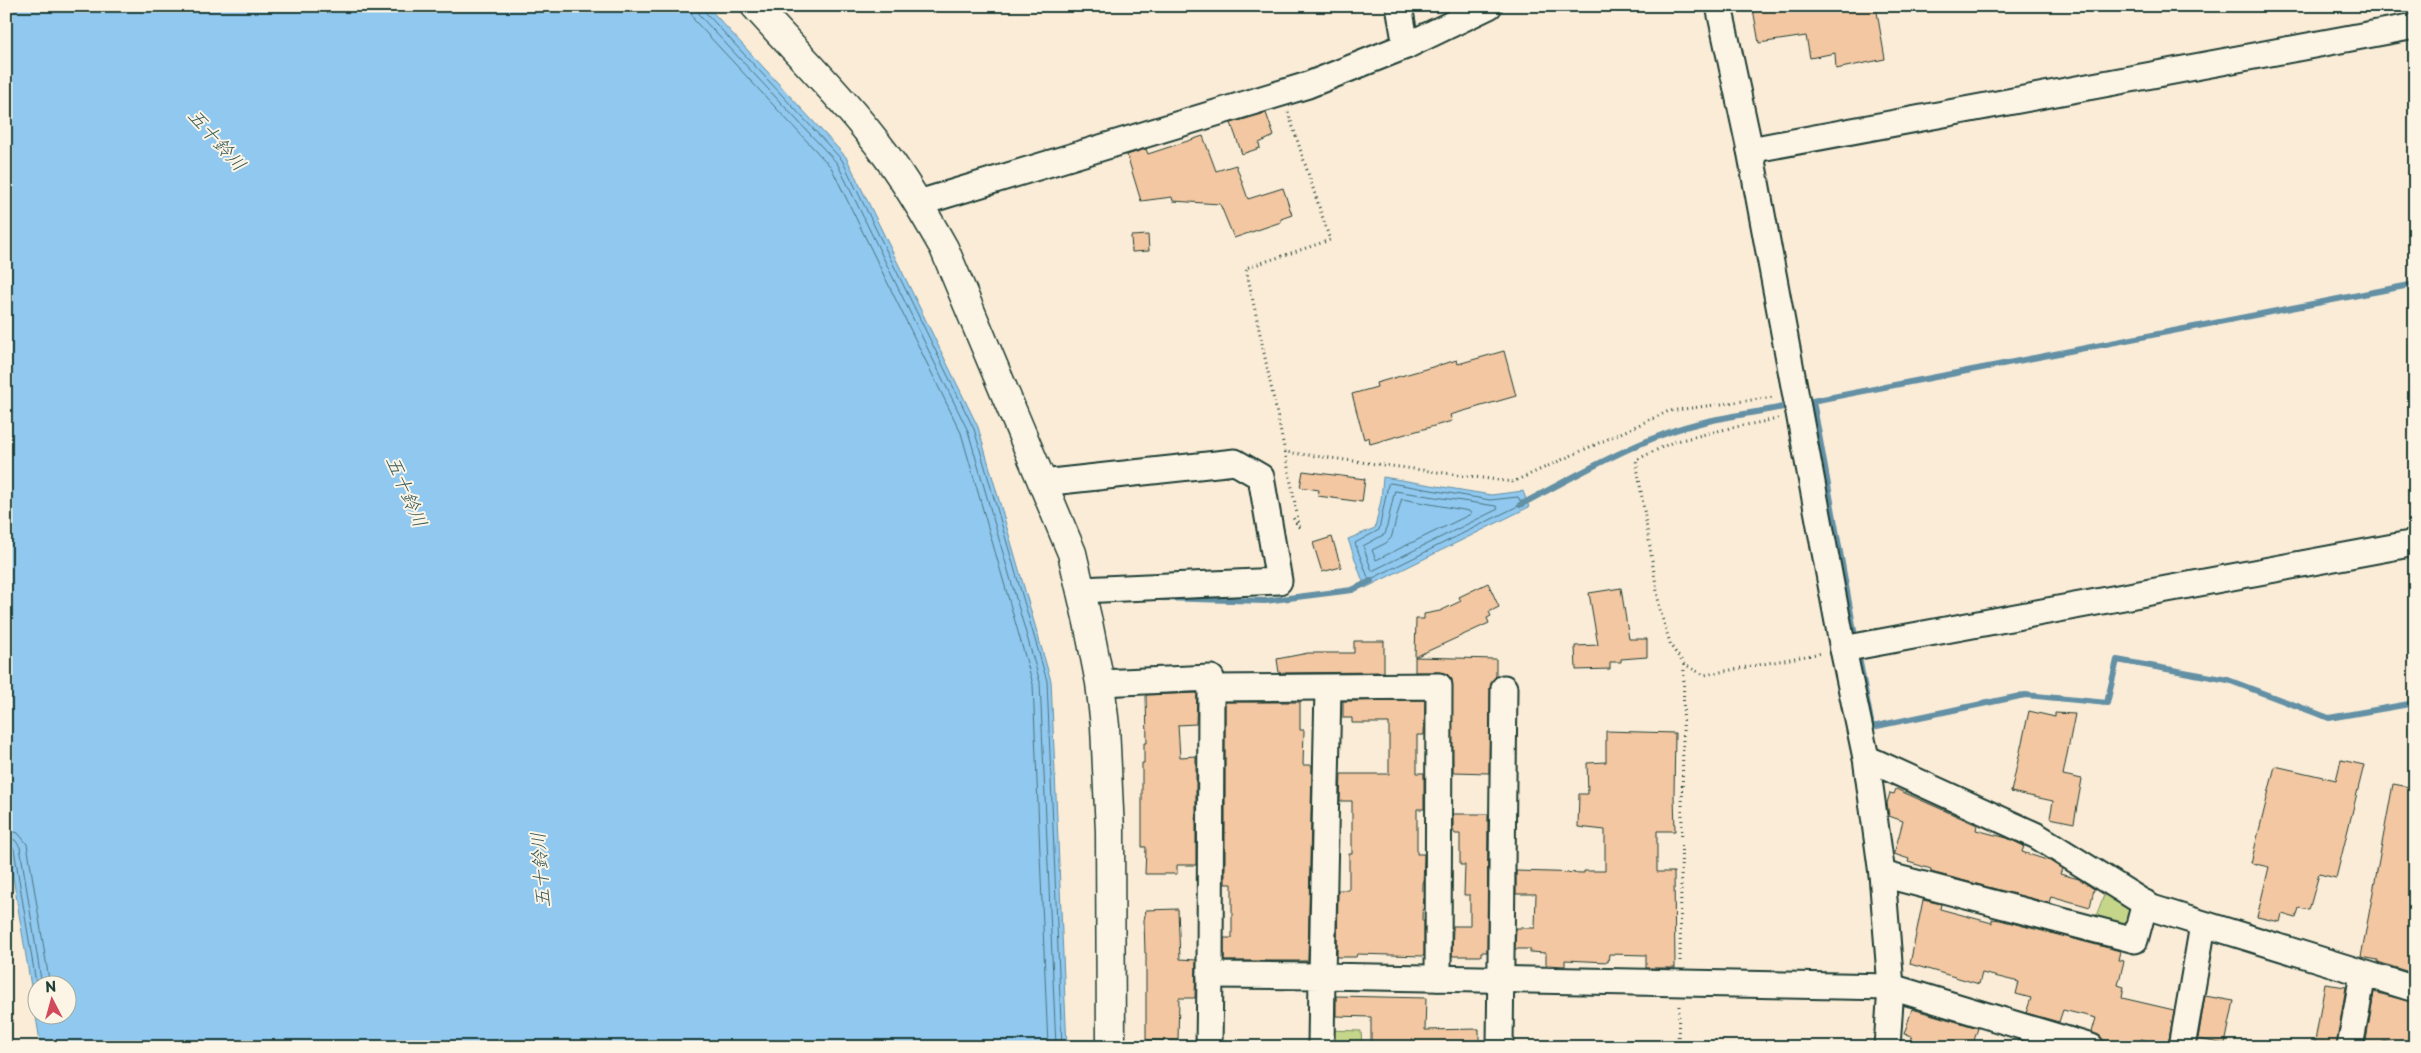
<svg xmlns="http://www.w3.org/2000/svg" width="2421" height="1053" font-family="'Playpen Sans','Klee One',sans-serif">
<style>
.green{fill:#c5d58a;stroke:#72895f}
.water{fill:#90c8ef;stroke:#6390a4;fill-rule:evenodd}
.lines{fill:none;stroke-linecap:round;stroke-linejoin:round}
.shore{stroke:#4c757f;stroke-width:1}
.stream{stroke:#6390a4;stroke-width:6}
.building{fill:#f2c7a1;stroke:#1f3d34}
.street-casing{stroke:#1f3d34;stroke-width:29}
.secondary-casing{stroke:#1f3d34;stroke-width:31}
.path{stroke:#1f3d34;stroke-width:3;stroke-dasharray:1 4;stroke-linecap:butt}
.street{stroke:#fcf5e5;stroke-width:25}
.secondary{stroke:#fcf5e5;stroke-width:28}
.labels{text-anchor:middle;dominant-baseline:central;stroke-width:4;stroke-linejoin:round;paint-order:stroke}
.water-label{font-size:19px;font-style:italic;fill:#365959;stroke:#fcf5e5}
</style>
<rect width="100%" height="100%" fill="#faecd7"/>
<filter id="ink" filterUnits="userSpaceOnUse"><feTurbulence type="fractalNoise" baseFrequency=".02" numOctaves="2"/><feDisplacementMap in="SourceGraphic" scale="10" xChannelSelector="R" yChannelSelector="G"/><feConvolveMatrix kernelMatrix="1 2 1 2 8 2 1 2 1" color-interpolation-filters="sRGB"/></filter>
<g filter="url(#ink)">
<g class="green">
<polygon points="2106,890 2139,907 2124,931 2093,924"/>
<polygon points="1328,1030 1361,1031 1362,1047 1328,1047"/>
</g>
<g class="water">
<path d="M 6,6 L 707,6 L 846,157 L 978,427 L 1051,681 L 1067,1047 L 41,1047 L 6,835 ZM 38,986 L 68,986 L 68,1016 L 38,1016 Z"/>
<polygon points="1383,477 1491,495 1523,491 1529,507 1365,588 1348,539 1375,528 1381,500"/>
</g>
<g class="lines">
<g class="shore">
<polyline points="689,6 694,20 831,167 961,433 1033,684 1048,1047"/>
<polyline points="697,6 700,16 837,163 968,431 1040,682 1056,1047"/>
<polyline points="703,6 705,12 842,160 974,429 1047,681 1062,1047"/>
<polygon points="1390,483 1490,500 1518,497 1522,504 1369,580 1355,543 1379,530 1388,485"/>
<polygon points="1395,491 1496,506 1498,509 1372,571 1363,546 1385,534"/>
<polygon points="1402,499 1469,511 1471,514 1376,560 1372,550 1386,543 1391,538"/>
<polyline points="6,830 18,833 27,844 50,986"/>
<polyline points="6,838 15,840 20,847 42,986"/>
<polyline points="6,844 11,845 14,849 38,995"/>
</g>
<g class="stream">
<polyline points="1813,401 1856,642"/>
<polyline points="1802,403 2415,284"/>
<path d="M 1520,505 C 1568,480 1616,452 1667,433 C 1707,418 1751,414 1793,405"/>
<polyline points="1161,598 1265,601 1352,590 1371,581"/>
<polyline points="1858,652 1872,727 2025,695 2107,703 2117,660 2228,680 2329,718 2415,703"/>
</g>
</g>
<g class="building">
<polygon points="1770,6 1876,6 1885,59 1836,69 1835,53 1810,58 1806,36 1759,43 1753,9"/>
<polygon points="1266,113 1274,136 1259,143 1260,148 1242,154 1231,123"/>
<polygon points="1203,136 1216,171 1236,165 1248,199 1283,188 1292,215 1281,219 1281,222 1234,238 1220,204 1173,201 1172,197 1141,201 1127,155 1146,149 1148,154"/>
<polygon points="1148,235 1149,251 1132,252 1131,236"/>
<polygon points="1504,351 1516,396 1450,415 1452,421 1370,444 1369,437 1364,439 1352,394 1377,387 1376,383 1457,360 1458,364"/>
<polygon points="1303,471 1365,479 1362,502 1318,496 1319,490 1300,487"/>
<polygon points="1332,537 1341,567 1322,572 1313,543"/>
<polygon points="1488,583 1499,607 1489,612 1491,616 1487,618 1489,623 1415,657 1416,619 1424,619 1424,614 1440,611 1461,601 1459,597"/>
<polygon points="1621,588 1629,639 1647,639 1647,657 1621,659 1621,662 1610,662 1610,669 1576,670 1575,646 1598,645 1589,593"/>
<polygon points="1354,641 1384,641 1384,672 1279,673 1277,659 1308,653 1354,653"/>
<polygon points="1415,657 1496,659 1496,676 1490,688 1489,773 1453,772 1452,679 1447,674 1439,672 1415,672"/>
<polygon points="1197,693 1196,724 1178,725 1180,757 1196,756 1196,865 1177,865 1177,874 1145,874 1146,847 1142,847 1142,763 1144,763 1144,743 1147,743 1146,695"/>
<polygon points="1425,700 1424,735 1417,735 1417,773 1424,773 1424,809 1417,809 1417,854 1424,854 1422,921 1424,921 1424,956 1357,954 1356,957 1337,957 1338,890 1349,890 1349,854 1352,854 1352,801 1340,801 1341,774 1389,774 1389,723 1352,723 1352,718 1343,718 1343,701"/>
<polygon points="1225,702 1300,702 1300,730 1304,730 1303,765 1312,765 1308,961 1224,961 1224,938 1232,938 1232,884 1225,884"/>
<polygon points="2029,711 2055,717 2055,713 2075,714 2063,775 2082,779 2074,823 2050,818 2053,801 2011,792"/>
<polygon points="1606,731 1675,733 1674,795 1675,831 1657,831 1657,872 1674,872 1675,968 1646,968 1646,955 1609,954 1608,962 1565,960 1565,966 1546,965 1546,953 1530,952 1530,949 1515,949 1516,928 1535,928 1536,894 1516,894 1516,871 1584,873 1584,871 1605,871 1605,830 1578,827 1579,794 1588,794 1587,763 1606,762"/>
<polygon points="2341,760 2364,765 2336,878 2319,874 2309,910 2299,908 2296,918 2282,914 2280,922 2257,917 2269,867 2251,863 2275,766 2336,780"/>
<polygon points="2393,784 2415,788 2415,974 2378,962 2378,960 2361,957"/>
<polygon points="1896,789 1977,825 1976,830 2007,838 2024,846 2022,852 2050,861 2062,869 2060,874 2079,879 2094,889 2090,907 2051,896 2049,903 1931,872 1931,869 1908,862 1909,859 1894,854 1903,821 1889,816 1887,803 1890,793 1894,794"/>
<polygon points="1453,814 1488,814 1487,952 1481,952 1481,956 1452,956 1453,926 1470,926 1470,895 1464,895 1465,865 1460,865 1460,834 1455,834 1453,830"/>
<polygon points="1923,900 1941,904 1940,909 1992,923 1992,919 2000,920 2120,951 2118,960 2124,961 2118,985 2124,987 2122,998 2174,1010 2168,1046 2141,1039 2139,1047 2103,1040 2092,1032 2096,1018 2063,1010 2059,1022 2026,1013 2031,998 2016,994 2019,982 1982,973 1979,984 1910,964"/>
<polygon points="1178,909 1180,959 1196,960 1195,998 1179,998 1178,1041 1146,1040 1146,953 1145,953 1144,920 1146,910"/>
<polygon points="2325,984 2346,987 2336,1047 2314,1047"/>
<polygon points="2374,992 2415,1003 2415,1047 2383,1041 2382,1047 2365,1047"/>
<polygon points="1336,996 1426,998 1425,1030 1479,1029 1479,1047 1371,1047 1371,1017 1336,1016"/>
<polygon points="2205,996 2234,1001 2225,1044 2198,1039"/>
<polygon points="1912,1009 1978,1028 1972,1047 1908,1047 1912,1036 1904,1034"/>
<polygon points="2018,1040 2039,1046 2038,1047 2016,1047"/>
</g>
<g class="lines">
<g class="street-casing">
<g id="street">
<polyline points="1399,6 1406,46"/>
<polyline points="1719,6 1750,150 1843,649 1866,758 1882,874 1891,987 1887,1047"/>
<polyline points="1750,150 2415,26"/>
<polyline points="919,203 1308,85 1406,46 1489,6"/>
<polyline points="1042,483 1235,462 1261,477 1279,581 1081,590"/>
<polyline points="1843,649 2415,543"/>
<polyline points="1100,683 1211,678 1211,688 1439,686 1438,978"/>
<polyline points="1211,688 1210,975 1322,976 1321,1047"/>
<polyline points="1328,688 1322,976 1891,987 2091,1047"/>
<polyline points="1866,758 2037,836 2152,908 2415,989"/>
<polyline points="1882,874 2135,940 2145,903"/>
<polyline points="1209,1047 1210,975"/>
<polyline points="1500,1047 1504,688"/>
<polyline points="2182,1047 2203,925"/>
<polyline points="2350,1047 2363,974"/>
</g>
</g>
<g class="secondary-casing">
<path id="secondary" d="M 755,6 C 799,55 847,102 886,155 C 908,185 926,216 944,248 L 1072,553 L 1088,622 L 1100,683 L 1105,726 L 1110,831 L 1111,1047"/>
</g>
<g class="path">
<polyline points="1288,112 1330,240 1246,268 1285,452 1513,482 1669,411 1774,397"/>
<polyline points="1778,419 1730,428 1673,442 1636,460 1660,610 1671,646 1684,664 1704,675 1822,653"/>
<polyline points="1285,452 1300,529 1292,516"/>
<polyline points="1680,961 1684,664"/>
<polyline points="1678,1047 1679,1005"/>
</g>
<use href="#street" class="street"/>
<use href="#secondary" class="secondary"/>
</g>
</g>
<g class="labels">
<g class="water-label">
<text transform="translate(218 139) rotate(48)">五十鈴川</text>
<text transform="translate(408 491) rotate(67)">五十鈴川</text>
<text transform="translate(539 870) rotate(-94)">五十鈴川</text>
</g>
</g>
<rect width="2421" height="1053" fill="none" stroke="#fcf5e5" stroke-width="25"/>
<rect x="12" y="12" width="2396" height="1028" fill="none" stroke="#1f3d34" stroke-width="2" filter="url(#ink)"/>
<g transform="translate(52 1000) rotate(354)"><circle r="24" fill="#fcf5e5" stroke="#a4ab9e"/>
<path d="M0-4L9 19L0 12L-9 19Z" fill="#d1495b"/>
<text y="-8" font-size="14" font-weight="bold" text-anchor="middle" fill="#1f3d34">N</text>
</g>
</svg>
